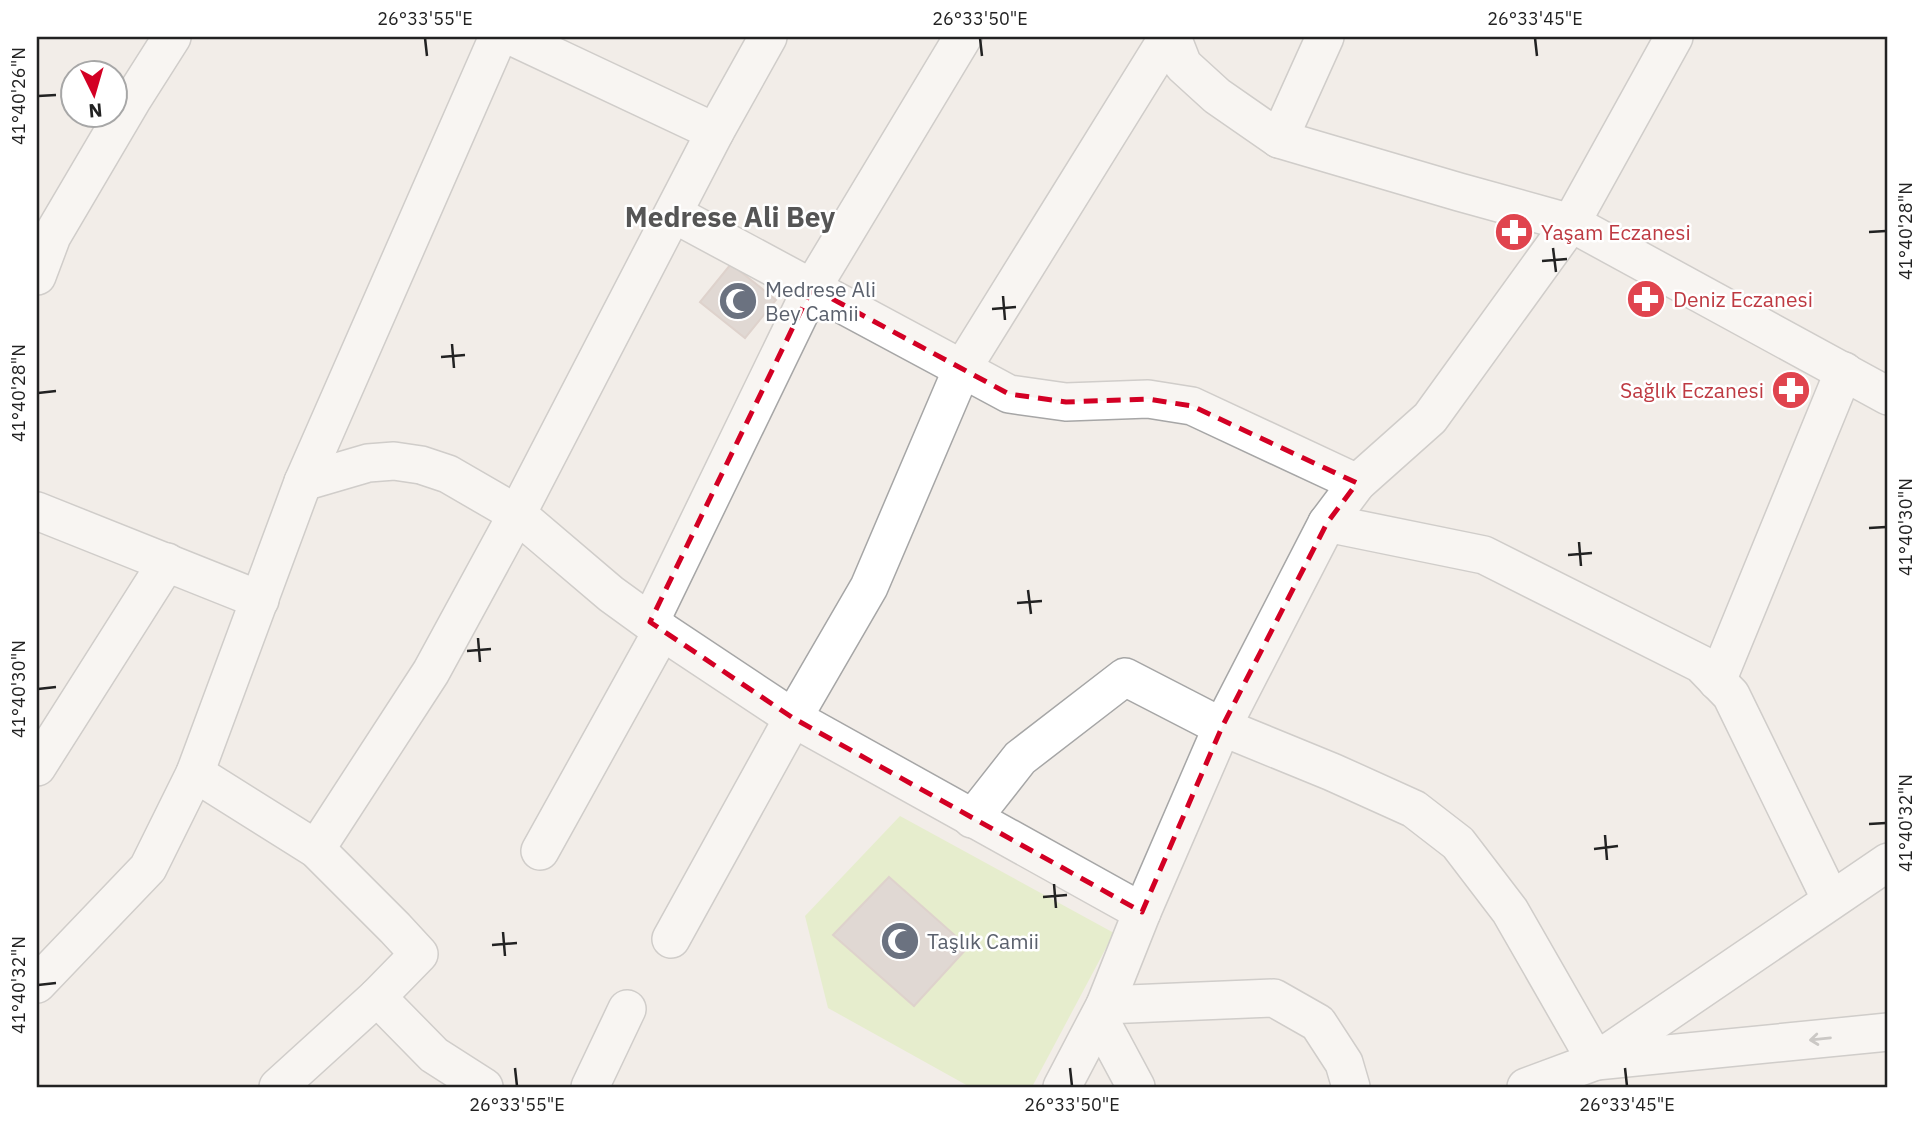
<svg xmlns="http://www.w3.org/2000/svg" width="1925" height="1124" font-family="'IBM Plex Sans',sans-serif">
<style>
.grass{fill:#d7edad}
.building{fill:#cabfbb;stroke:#c5b1aa;stroke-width:2}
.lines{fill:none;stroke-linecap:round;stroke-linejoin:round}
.street-casing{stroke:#a6a6a6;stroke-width:40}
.street{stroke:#fff;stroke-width:37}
.oneway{stroke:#9c9c9c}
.marked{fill:none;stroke:#d30024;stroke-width:5;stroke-dasharray:14 9;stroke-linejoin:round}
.ticks{fill:none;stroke:#222;stroke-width:2.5}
.labels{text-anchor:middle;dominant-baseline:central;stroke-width:5;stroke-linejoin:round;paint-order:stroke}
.health-label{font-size:21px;fill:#be3a42;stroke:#fff;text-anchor:start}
.worship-label{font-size:21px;fill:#5b616d;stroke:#fff;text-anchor:start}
.district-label{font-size:28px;font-weight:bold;fill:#555;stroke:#fff}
.neatline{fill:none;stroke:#222;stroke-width:2.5}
.ticks-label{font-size:18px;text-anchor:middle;fill:#222}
</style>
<rect width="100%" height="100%" fill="#f2ede8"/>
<polygon class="grass" points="900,816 1114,933 1032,1087 970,1087 828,1008 805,916"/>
<g class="building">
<polygon points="731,264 776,300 745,338 700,302"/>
<polygon points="889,877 968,947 914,1006 833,935"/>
</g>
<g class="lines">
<g class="street-casing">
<g id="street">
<polyline points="513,37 715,132"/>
<polyline points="1172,37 1183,65 1217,96 1279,139 1459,192 1571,223 1888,396"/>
<polyline points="1279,139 1325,37"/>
<polyline points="674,214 1009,394 1066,402 1148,399 1192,406 1357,483"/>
<polyline points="37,276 52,236 132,100 172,37"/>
<polyline points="303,482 368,463 394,461 421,465 448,474 517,514 611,594 662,631 793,718 1142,912"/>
<polyline points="37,511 260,600"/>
<polyline points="1327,523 1484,555 1701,664 1731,695 1831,900"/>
<polyline points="650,622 812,288 963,37"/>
<polyline points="1717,681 1844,371"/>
<polyline points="37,767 167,562"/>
<polyline points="195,773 316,849 395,928 419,954 377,997 434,1055 484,1087"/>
<polyline points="972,819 1020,758 1125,677 1222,727 1332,772 1414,809 1458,843 1510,911 1596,1061 1888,1032"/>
<polyline points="316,849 431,672 517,514 715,132 768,37"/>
<polyline points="540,851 662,631"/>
<polyline points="671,939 793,718 869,587 962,369 1168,37"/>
<polyline points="37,984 148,868 195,773 303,482 498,37"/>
<polyline points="1105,1005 1274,998 1318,1023 1344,1063 1351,1087"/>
<polyline points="1099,1018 1136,1087"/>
<polyline points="278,1087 377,997"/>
<polyline points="590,1087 627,1009"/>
<polyline points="1062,1087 1105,1005 1142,912 1222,727 1327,523 1357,483 1430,418 1571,223 1674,37"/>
<polyline points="1526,1087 1596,1061 1888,862"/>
</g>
</g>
<use href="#street" class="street"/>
</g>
<defs><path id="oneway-shaft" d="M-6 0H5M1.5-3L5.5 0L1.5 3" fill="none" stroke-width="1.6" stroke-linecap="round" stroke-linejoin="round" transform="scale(1.75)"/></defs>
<use class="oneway" href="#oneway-shaft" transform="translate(1820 1039) rotate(174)"/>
<path d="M0 0H1925V1124H0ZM 812,288 L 1009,394 L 1066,402 L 1148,399 L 1192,406 L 1357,483 L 1327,523 L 1222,727 L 1142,912 L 793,718 L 650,622 Z" fill="#f2ede8" fill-opacity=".55" fill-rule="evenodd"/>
<path class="marked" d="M 812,288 L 1009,394 L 1066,402 L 1148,399 L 1192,406 L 1357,483 L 1327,523 L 1222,727 L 1142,912 L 793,718 L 650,622 Z"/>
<path class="ticks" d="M 425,38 L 427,56M 980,38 L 982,56M 1535,38 L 1537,56M 38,96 L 56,95M 1869,232 L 1886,231M 1553,248 L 1556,272M 1542,261 L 1567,259M 1003,296 L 1005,320M 992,309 L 1016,307M 452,344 L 454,368M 441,357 L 465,355M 38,393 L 56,391M 1869,528 L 1886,527M 1579,542 L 1581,566M 1568,555 L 1592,553M 1028,590 L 1031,614M 1017,603 L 1042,601M 478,638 L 480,662M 467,651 L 491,649M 38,689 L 56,687M 1869,824 L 1886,823M 1605,835 L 1607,860M 1594,849 L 1618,846M 1054,884 L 1056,908M 1043,897 L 1067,895M 503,932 L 505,956M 492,945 L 517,943M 38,985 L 56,983M 515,1068 L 517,1086M 1070,1068 L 1072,1086M 1625,1068 L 1627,1086"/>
<defs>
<g id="pharmacy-disc" transform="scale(2.0125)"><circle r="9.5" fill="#e0444e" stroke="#fff"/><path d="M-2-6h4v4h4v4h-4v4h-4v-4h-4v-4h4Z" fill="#fff"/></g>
<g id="mosque-disc" transform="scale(2.0125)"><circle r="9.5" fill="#6b7280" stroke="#fff"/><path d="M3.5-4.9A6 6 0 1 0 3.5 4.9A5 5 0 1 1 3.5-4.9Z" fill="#fff"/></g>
</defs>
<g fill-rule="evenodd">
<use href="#pharmacy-disc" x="1514" y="232"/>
<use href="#pharmacy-disc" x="1646" y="299"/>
<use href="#mosque-disc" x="738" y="301"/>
<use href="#pharmacy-disc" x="1791" y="390"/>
<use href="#mosque-disc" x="900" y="941"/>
</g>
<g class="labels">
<g class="health-label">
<text x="1541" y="232">Yaşam Eczanesi</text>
<text x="1673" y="299">Deniz Eczanesi</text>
<text x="1764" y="390" text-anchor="end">Sağlık Eczanesi</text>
</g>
<g class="worship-label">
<text x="765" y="289">Medrese Ali<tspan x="765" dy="24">Bey Camii</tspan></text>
<text x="927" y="941">Taşlık Camii</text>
</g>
<g class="district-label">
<text x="730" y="216">Medrese Ali Bey</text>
</g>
</g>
<rect width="1925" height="1124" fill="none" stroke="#ffffff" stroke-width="77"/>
<g transform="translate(94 94) rotate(175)"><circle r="33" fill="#ffffff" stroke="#a7a7a7" stroke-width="2"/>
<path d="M0-5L12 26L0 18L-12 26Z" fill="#d30024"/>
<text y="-10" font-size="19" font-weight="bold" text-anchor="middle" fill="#222222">N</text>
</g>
<rect x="38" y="38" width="1848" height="1048" class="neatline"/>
<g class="ticks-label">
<text x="425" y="25">26°33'55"E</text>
<text x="980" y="25">26°33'50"E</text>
<text x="1535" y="25">26°33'45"E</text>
<text transform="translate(19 96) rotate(-90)" y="6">41°40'26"N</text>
<text transform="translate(1906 231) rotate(-90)" y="6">41°40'28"N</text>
<text transform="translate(19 393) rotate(-90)" y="6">41°40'28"N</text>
<text transform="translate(1906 527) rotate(-90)" y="6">41°40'30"N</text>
<text transform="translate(19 689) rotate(-90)" y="6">41°40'30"N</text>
<text transform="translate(1906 823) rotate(-90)" y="6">41°40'32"N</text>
<text transform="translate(19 985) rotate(-90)" y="6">41°40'32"N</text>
<text x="517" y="1111">26°33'55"E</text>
<text x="1072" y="1111">26°33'50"E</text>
<text x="1627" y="1111">26°33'45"E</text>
</g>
</svg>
